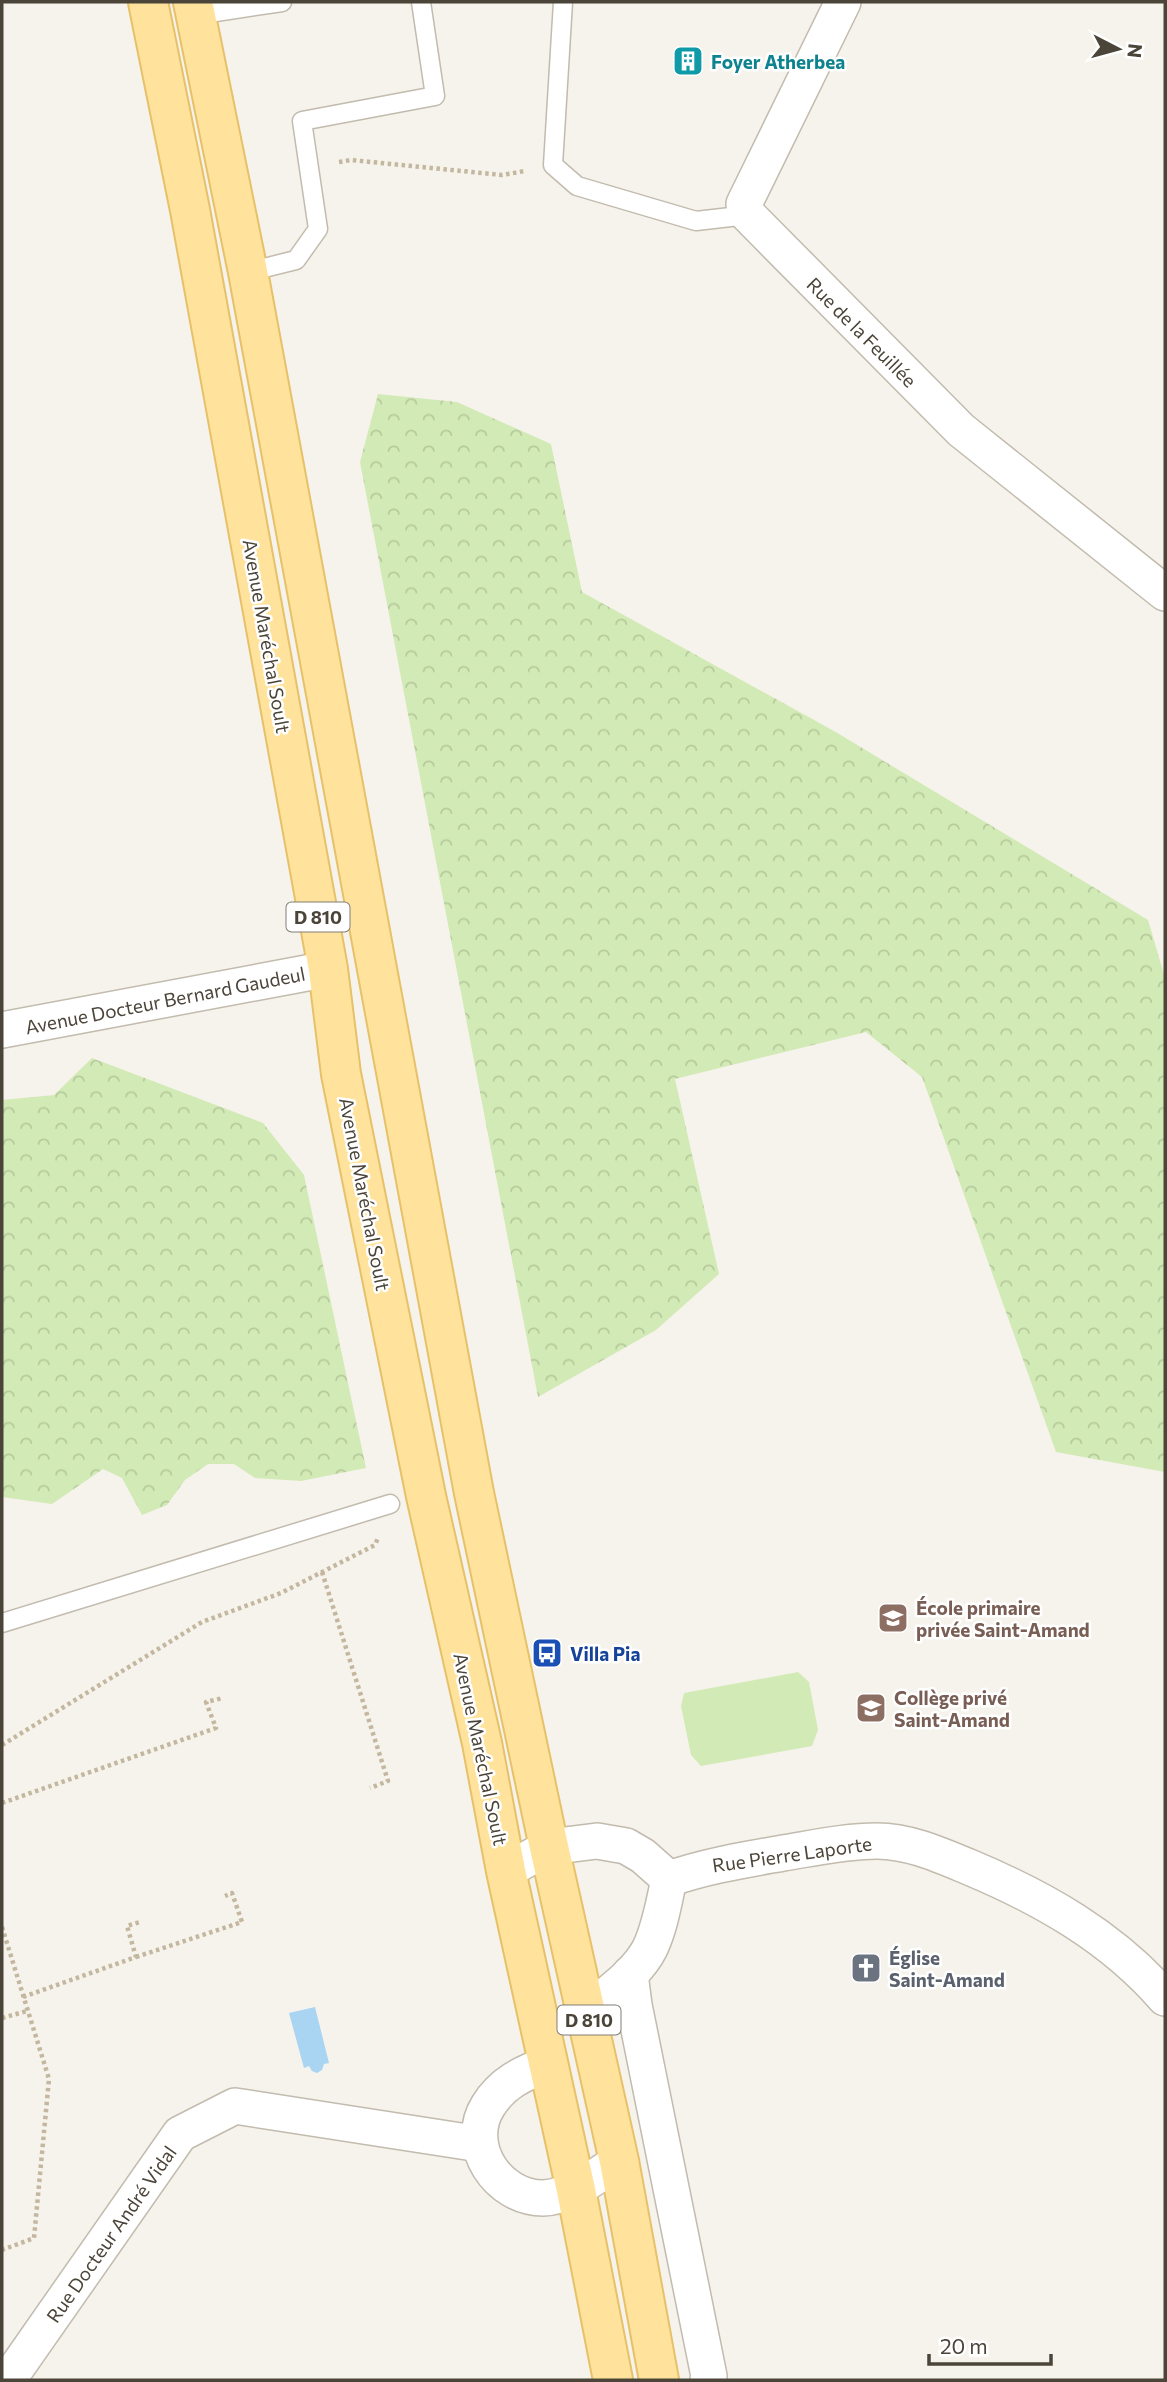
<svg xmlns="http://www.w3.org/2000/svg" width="1167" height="2382" font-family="Commissioner,sans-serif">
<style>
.green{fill:#d2eab5}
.forest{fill:url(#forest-crowns)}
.water{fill:#a9d4f2}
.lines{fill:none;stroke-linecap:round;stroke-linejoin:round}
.service-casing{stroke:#c2bbae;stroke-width:21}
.minor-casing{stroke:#c2bbae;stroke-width:38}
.primary-casing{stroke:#e6c16a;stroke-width:42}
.path{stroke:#c4b79f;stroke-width:4.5;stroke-dasharray:3.5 3.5;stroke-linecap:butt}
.service{stroke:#fff;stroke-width:18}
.minor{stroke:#fff;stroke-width:35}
.primary{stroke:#ffe39c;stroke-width:38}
.labels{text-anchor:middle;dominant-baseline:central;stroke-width:5;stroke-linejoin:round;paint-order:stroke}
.shield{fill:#fff;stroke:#817c74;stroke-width:2}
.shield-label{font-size:18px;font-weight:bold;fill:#4b4439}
.culture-label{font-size:19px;font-weight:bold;fill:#0d838f;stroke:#fff;text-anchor:start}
.street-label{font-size:19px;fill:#4b4439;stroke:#fff}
.education-label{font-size:19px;font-weight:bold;fill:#785e54;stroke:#fff;text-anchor:start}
.transit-label{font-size:19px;font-weight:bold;fill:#164399;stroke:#fff;text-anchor:start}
.worship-label{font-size:19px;font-weight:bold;fill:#5b616d;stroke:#fff;text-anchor:start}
</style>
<defs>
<pattern id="forest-crowns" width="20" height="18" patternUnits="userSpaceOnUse" patternTransform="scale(1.75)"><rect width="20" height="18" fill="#d2eab5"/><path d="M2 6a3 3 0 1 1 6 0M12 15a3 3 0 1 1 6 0" fill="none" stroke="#b6ca9c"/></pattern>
</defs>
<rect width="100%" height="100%" fill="#f6f3ec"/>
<polygon class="green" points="798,1672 809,1682 818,1730 812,1746 701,1766 691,1755 681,1706 684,1693"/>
<g class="forest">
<polygon points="378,394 457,402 551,444 582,592 834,731 1148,920 1165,978 1165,1472 1056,1452 922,1077 866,1032 675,1079 719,1274 656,1330 538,1397 360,462"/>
<polygon points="92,1058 263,1123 304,1175 366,1468 301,1481 255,1478 234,1464 208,1464 185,1480 167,1505 142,1515 122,1478 103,1469 52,1504 2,1497 2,1100 54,1095"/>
</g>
<polygon class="water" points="315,2007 329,2063 324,2064 322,2070 317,2073 312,2071 309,2066 304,2068 289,2013"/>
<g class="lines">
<g class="service-casing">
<g id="service">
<polyline points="563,2 553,165 577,186 696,221 748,215"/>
<polyline points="196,15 282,2"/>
<polyline points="248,272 296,260 318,229 302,121 435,96 421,2"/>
<polyline points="2,1623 390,1504"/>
</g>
</g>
<g class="minor-casing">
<g id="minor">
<polyline points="843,2 744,204 748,215 961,430 1165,593"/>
<polyline points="2,1030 328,969"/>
<polyline points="506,1871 549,1847 597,1841 626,1846 643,1856 669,1879"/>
<path d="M 669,1879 C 706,1866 744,1860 783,1853 C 814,1848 846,1841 877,1841 C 909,1841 940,1855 969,1867 C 1043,1898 1112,1937 1165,1998"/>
<polyline points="630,1974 634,2005 709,2376 708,2380"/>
<path d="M 587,2011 C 608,1993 637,1974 650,1948 C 660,1927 664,1902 669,1879"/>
<path d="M 548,2064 C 523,2073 502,2083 488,2106 C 463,2146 498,2198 543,2198 C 571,2197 596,2176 619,2161"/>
<polyline points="8,2380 180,2134 235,2106 480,2144"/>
</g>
</g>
<g class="primary-casing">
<g id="primary">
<polyline points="148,2 190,210 328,969 341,1074 426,1496 482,1743 506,1871 576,2190 613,2380"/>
<polyline points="193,2 248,272 474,1493 549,1847 619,2161 659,2380"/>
</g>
</g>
<g class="path">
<polyline points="339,162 351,160 502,175 525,171"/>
<polyline points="322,1572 388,1781 370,1788"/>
<polyline points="2,1745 202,1622 281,1593 375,1545 378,1538"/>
<polyline points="2,1803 216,1728 206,1702 223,1698"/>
<polyline points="2,1927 49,2079 34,2238 2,2250"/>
<polyline points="136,1957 242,1922 232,1893 225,1896"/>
<polyline points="23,1997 136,1957 127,1926 140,1922"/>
<polyline points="2,2018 27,2011"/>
</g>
<use href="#service" class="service"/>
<use href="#minor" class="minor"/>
<use href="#primary" class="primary"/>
</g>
<defs>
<g id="building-square" transform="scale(1.575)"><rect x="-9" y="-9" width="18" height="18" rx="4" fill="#0f9aa8" stroke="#fff"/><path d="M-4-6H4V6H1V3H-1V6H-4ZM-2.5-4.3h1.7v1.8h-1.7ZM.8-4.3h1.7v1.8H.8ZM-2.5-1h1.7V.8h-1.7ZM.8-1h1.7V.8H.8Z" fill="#fff"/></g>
<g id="school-square" transform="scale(1.575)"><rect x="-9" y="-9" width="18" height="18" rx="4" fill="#8d6e63" stroke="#fff"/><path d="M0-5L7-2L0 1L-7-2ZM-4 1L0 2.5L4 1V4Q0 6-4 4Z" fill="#fff"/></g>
<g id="bus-square" transform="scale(1.575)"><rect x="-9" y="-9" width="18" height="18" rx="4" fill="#1a4fb4" stroke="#fff"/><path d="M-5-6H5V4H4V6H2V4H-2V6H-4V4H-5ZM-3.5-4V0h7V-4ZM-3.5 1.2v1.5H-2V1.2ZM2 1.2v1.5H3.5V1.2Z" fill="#fff"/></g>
<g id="church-square" transform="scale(1.575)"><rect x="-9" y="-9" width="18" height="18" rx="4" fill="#6b7280" stroke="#fff"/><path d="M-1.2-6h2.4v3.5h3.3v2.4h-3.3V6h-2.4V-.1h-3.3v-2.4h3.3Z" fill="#fff"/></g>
</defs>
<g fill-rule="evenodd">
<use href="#building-square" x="688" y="61"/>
<use href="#school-square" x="893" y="1618"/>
<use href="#bus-square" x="547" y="1653"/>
<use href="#school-square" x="871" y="1708"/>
<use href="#church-square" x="866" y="1968"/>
</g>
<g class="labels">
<g class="shield">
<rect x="286.5" y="902.5" width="63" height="29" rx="5"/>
<rect x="557.5" y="2005.5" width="63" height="29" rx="5"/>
</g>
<g class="shield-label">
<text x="318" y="917">D 810</text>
<text x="589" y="2020">D 810</text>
</g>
<g class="culture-label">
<text x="711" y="61">Foyer Atherbea</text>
</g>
<g class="street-label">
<text transform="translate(862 332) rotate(45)">Rue de la Feuillée</text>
<text transform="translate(267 636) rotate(80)">Avenue Maréchal Soult</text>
<text transform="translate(165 1000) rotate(-11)">Avenue Docteur Bernard Gaudeul</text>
<text transform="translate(365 1194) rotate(79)">Avenue Maréchal Soult</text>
<text transform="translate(481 1749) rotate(78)">Avenue Maréchal Soult</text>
<text transform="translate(792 1854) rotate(-8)">Rue Pierre Laporte</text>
<text transform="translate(111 2234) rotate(-55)">Rue Docteur André Vidal</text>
</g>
<g class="education-label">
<text x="916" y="1607">École primaire<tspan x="916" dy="22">privée Saint-Amand</tspan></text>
<text x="894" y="1697">Collège privé<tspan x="894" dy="22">Saint-Amand</tspan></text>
</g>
<g class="transit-label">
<text x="570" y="1653">Villa Pia</text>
</g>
<g class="worship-label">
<text x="889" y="1957">Église<tspan x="889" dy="22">Saint-Amand</tspan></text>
</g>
</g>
<rect width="1167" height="2382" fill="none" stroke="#4b4439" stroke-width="7"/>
<g transform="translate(1118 49) rotate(96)" stroke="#ffffff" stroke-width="5" paint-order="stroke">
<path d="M0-5L12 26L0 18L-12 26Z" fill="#4b4439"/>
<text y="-10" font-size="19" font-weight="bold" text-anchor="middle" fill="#4b4439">N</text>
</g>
<path d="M929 2354v10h122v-10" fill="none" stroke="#4b4439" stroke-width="3.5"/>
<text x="940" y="2354" font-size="21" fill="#4b4439" stroke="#ffffff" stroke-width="5" paint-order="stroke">20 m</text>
</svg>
